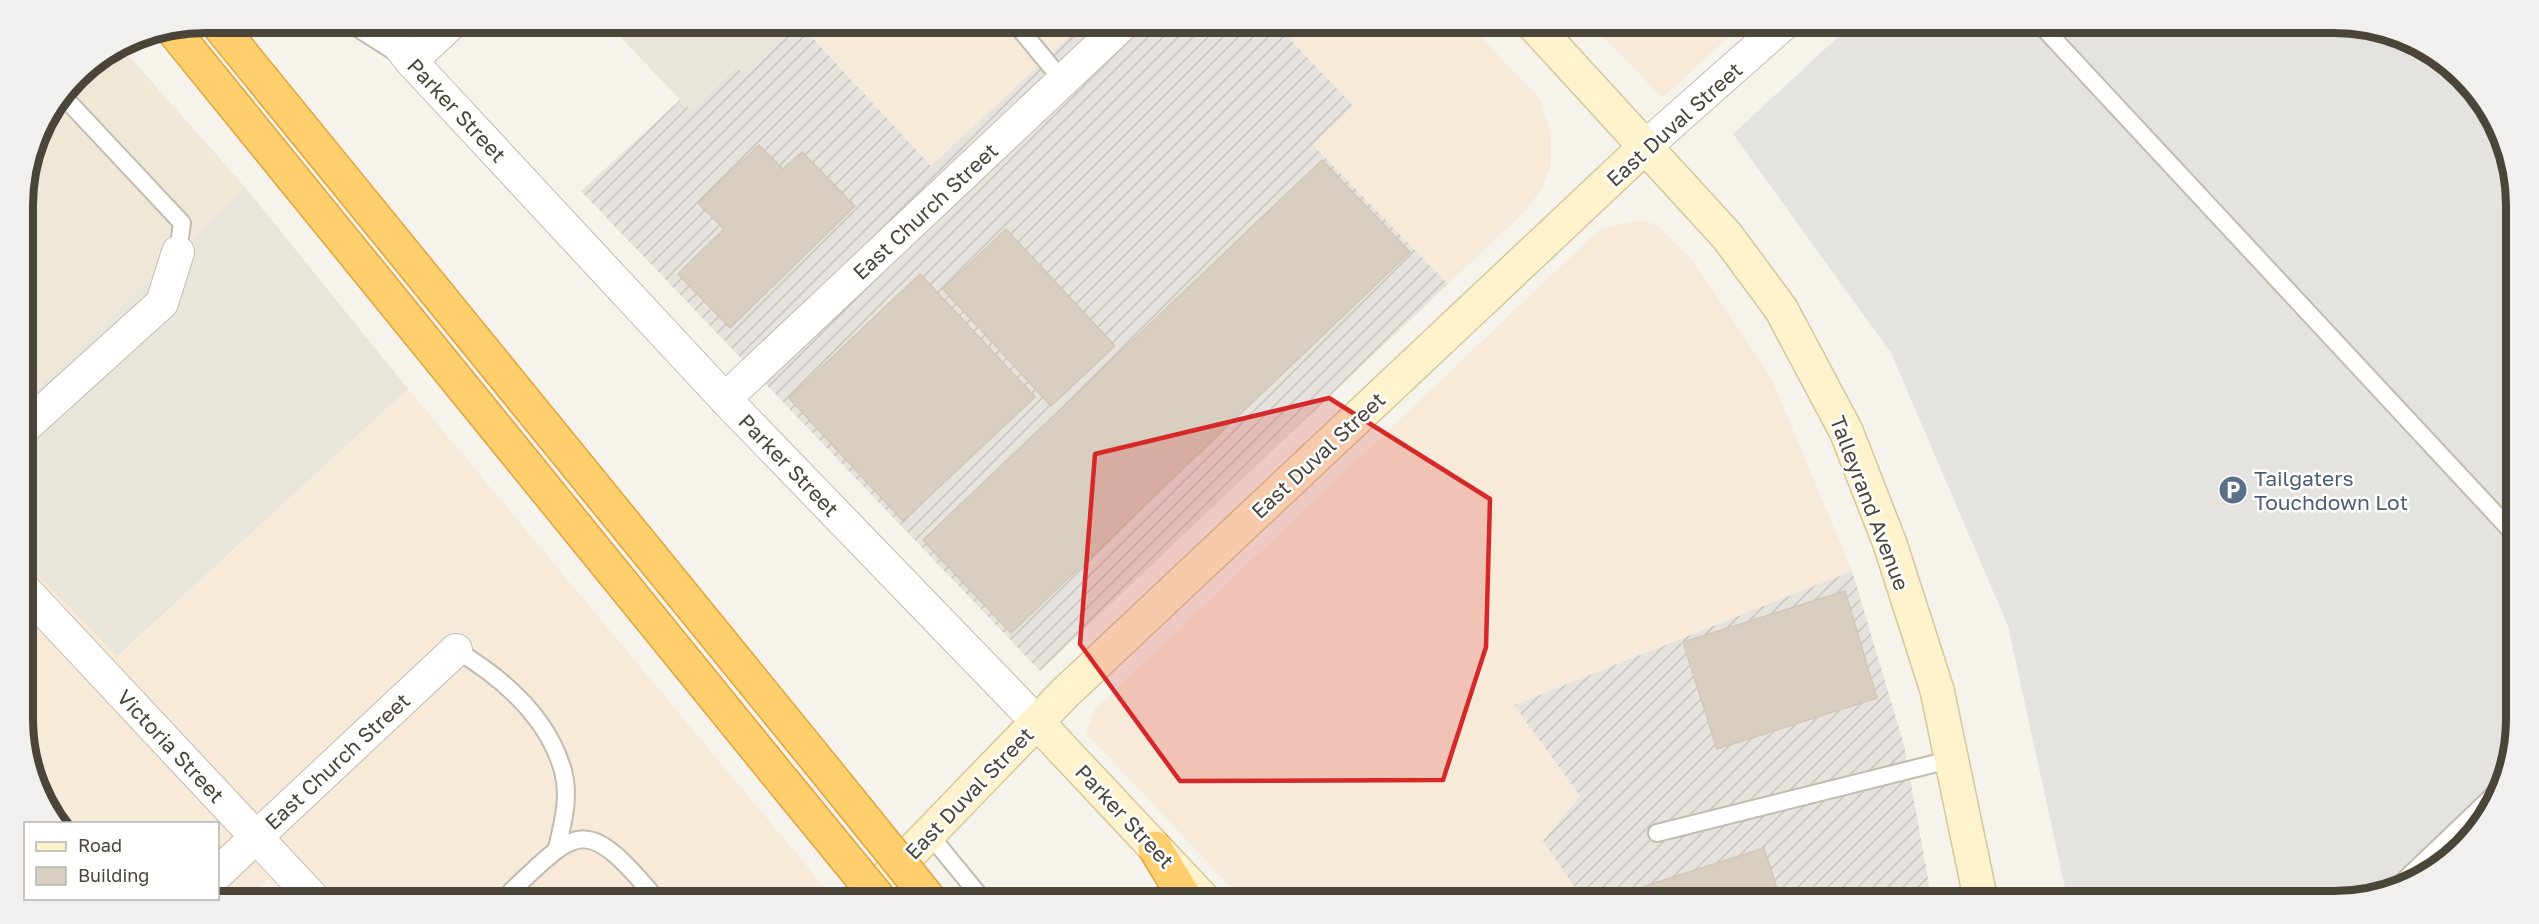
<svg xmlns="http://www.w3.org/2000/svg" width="2539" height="924" font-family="'Golos Text',sans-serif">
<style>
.residential{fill:#eae5da}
.commercial{fill:#f7ead8}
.industrial{fill:url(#industrial-furrows)}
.education{fill:#efe8d6}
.parking{fill:#e5e3e0}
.building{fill:#d8cfc1;stroke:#d3c7b4;stroke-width:1.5}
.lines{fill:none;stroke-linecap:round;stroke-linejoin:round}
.lane-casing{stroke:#c2bbae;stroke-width:20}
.street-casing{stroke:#c2bbae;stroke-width:34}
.secondary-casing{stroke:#d6c79b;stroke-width:36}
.highway-casing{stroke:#e0a43c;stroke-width:36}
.lane{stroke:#fff;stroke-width:16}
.street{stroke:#fff;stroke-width:32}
.secondary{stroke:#fff3cd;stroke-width:33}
.highway{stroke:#ffcf6e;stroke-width:33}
.highway-bridge-casing{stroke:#e0a43c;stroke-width:36;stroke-linecap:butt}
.highway-bridge{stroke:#ffcf6e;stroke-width:33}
.marked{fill:#d62828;fill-opacity:0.2;stroke:#d62828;stroke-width:4.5;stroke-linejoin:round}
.labels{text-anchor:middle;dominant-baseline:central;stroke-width:5;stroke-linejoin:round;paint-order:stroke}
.street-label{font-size:21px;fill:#4b4439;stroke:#fff}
.service-label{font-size:21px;fill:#4e5e75;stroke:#fff;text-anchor:start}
.rim{fill:none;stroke:#4b4439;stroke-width:8}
</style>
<defs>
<pattern id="industrial-furrows" width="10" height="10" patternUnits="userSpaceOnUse" patternTransform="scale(1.5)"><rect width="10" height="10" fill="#e6e2dd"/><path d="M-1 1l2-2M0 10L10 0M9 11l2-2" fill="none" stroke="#c7c3be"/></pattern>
</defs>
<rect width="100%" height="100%" fill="#f6f3ec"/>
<g class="residential">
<polygon points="607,23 799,23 746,77 734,67 690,110"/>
<polygon points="245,187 408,389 117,657 25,562 24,401"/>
</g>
<g class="commercial">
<polygon points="800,23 1084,23 931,166"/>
<polygon points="1275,23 1468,23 1539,98 1551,134 1551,166 1542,188 1526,210 1448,284 1313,144 1352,106"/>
<polygon points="1591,23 1744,23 1662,98"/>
<polygon points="1640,220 1656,224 1693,261 1771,377 1852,571 1514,705 1580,796 1543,841 1584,901 1244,901 1086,733 1095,709 1600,229"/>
<polygon points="408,389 825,888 811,901 288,901 268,879 244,901 205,901 186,899 218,898 218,824 60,823 26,755 25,562 118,657"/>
</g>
<g class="industrial">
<polygon points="799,23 931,166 1084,23 1275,23 1353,106 1313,145 1448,284 1040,671 581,191 680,100 690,110 735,67 747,76"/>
<polygon points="1852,571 1904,745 1932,901 1584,901 1543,841 1580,796 1514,705"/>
</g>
<polygon class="education" points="120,46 245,187 24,401 23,192 41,124 84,68"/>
<polygon class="parking" points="1853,23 2334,23 2393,32 2472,85 2498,124 2515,180 2516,719 2507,778 2486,821 2446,864 2393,892 2346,901 2068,901 2008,626 1891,353 1733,134"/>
<g class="building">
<polygon points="759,145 783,169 802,152 855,206 730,328 678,274 724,229 698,203"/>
<polygon points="1322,160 1410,252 1011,633 923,540"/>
<polygon points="1006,229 1115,346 1051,406 943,289"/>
<polygon points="920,274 1035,397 903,521 789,398"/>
<polygon points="1845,591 1877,698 1717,749 1683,642"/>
<polygon points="1764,848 1781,901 1640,901 1636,889"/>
</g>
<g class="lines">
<g class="lane-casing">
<g id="lane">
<polyline points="348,22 392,50"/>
<polyline points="1014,22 1063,81"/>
<polyline points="2038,22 2516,536"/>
<polyline points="63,96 182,223 178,252"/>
<path d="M 456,650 C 501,677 548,717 563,771 C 570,796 563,823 557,848"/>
<polyline points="1657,833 1953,759"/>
<polyline points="929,834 984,901"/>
<polyline points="2392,892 2502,787"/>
<path d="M 501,901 C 579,827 583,811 658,901"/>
</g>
</g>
<g class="street-casing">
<g id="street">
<polyline points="380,22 411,61 725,399 1037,722"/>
<polyline points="411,61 453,22"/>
<polyline points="1646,146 1786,22"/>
<polyline points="725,399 1125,22"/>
<polyline points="24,428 162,303 178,252"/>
<polyline points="25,590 316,901"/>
<polyline points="218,873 456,650"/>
<polyline points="189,899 190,898"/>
</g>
</g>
<g class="secondary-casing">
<g id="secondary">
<polyline points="1531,22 1727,236 1781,309 1846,431 1890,544 1937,690 1981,901"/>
<polyline points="1037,722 1205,901"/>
<polyline points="864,901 1065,693 1646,146"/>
</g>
</g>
<g class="highway-casing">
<g id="highway">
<polyline points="216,22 813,755"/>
<polyline points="172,29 782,780"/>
<polyline points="1155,848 1187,901"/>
</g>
</g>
<use href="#lane" class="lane"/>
<use href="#street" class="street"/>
<use href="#secondary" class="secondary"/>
<use href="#highway" class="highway"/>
<g class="highway-bridge-casing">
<g id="highway-bridge">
<polyline points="813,755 931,901"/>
<polyline points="782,780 881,901"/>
</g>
</g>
<use href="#highway-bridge" class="highway-bridge"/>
</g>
<path class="marked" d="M 1329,398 L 1490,499 L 1486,647 L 1443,780 L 1180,781 L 1080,644 L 1095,454 Z"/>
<defs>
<g id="parking-disc" transform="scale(1.5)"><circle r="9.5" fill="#5c6f8a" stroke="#fff"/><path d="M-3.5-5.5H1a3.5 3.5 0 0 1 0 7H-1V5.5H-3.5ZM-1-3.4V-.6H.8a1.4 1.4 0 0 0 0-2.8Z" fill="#fff"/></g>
</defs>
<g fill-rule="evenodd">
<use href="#parking-disc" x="2233" y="490"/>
</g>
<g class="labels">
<g class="street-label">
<text transform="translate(457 110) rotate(47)">Parker Street</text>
<text transform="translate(1674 124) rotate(-42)">East Duval Street</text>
<text transform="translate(925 211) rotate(-43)">East Church Street</text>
<text transform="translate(1318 455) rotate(-43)">East Duval Street</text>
<text transform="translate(789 465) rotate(46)">Parker Street</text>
<text transform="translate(1870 503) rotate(69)">Talleyrand Avenue</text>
<text transform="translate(171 746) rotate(47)">Victoria Street</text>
<text transform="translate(337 761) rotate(-43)">East Church Street</text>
<text transform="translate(969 793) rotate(-46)">East Duval Street</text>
<text transform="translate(1125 816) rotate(47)">Parker Street</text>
</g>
<g class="service-label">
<text x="2254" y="478">Tailgaters<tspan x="2254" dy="24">Touchdown Lot</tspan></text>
</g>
</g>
<path d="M0 0H2539V924H0ZM205 33H2334A172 172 0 0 1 2506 205V719A172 172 0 0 1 2334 891H205A172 172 0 0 1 33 719V205A172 172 0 0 1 205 33Z" fill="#f1f0ef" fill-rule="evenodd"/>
<path class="rim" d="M205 33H2334A172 172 0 0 1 2506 205V719A172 172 0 0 1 2334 891H205A172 172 0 0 1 33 719V205A172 172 0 0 1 205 33Z"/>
<rect x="24" y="822" width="195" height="78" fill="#ffffff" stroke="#b7b4b0" stroke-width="1.5"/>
<rect x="36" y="842" width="30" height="9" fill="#fff3cd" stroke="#b7b4b0" stroke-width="1.5"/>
<text x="78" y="852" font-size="18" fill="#4b4439">Road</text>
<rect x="36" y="867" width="30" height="18" fill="#d8cfc1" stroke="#b7b4b0" stroke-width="1.5"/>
<text x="78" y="882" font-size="18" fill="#4b4439">Building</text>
</svg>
